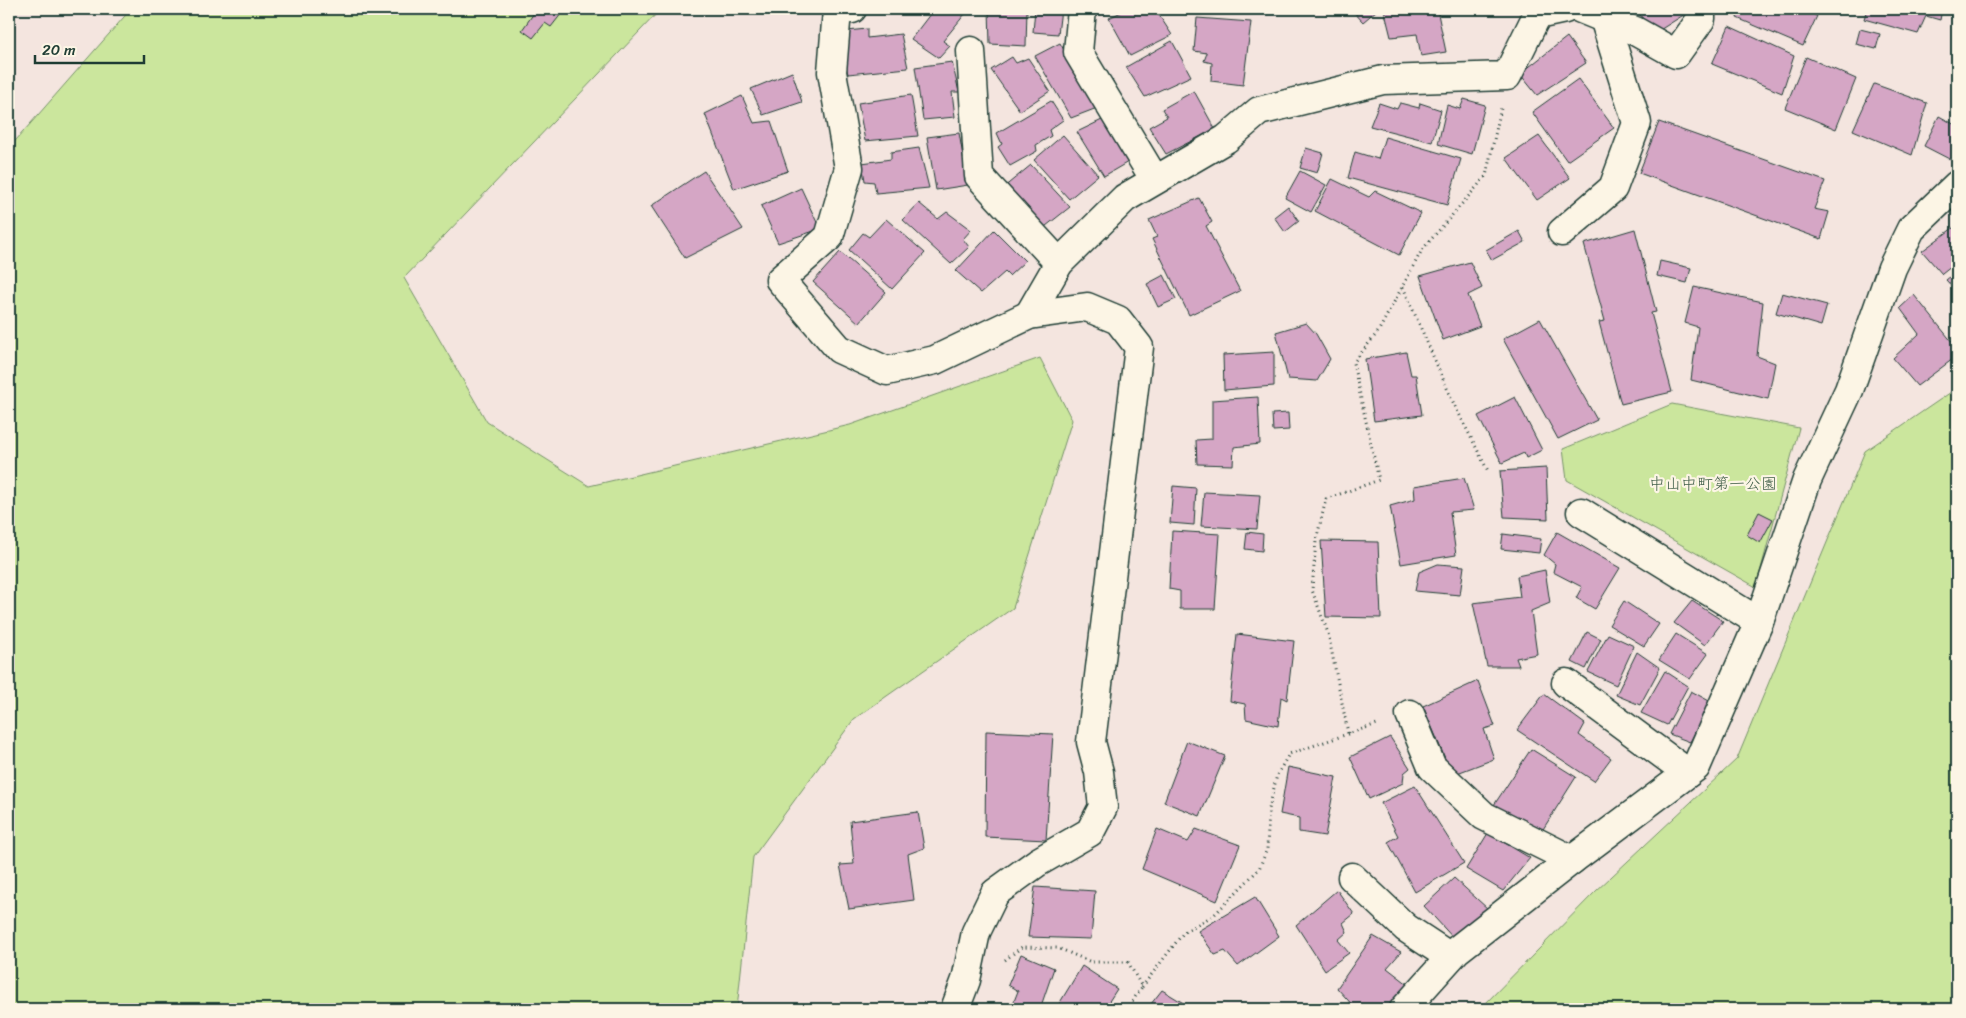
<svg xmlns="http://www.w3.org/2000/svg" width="1966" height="1018" font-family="Sriracha,'Klee One',sans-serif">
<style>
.green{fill:#cbe69d;stroke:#759268}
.building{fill:#d5a6c5;stroke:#1f3d34}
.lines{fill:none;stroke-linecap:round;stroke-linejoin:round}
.minor-casing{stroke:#1f3d34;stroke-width:31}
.path{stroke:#1f3d34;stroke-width:3;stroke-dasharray:1 4;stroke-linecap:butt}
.minor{stroke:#fcf5e5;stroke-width:28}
.labels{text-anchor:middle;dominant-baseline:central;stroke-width:4.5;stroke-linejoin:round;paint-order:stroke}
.park-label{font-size:16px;fill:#415f49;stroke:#fcf5e5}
</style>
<rect width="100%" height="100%" fill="#f4e5df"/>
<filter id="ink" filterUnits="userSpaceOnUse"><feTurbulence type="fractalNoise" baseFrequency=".02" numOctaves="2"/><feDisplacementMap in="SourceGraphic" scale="10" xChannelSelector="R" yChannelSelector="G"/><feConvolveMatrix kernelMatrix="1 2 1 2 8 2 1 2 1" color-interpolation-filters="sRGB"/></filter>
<g filter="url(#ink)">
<g class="green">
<polygon points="131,9 661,9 404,278 487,422 589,486 850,425 1040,358 1072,420 1013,608 854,719 753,857 737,1009 9,1009 9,148"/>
<polygon points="1957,388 1957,1009 1480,1009 1596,891 1737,759 1865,451"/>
<polygon points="1672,404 1799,428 1756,587 1567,480 1563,449"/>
</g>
<g class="building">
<polygon points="528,9 565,9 551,27 545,23 533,38 522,30 534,13"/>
<polygon points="934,9 969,9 943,41 950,46 939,58 911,39"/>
<polygon points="989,9 1027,9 1026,46 990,44"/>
<polygon points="1035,9 1061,9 1058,34 1033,32"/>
<polygon points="1127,9 1155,9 1172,35 1130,56 1109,18"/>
<polygon points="1351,9 1376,9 1377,10 1363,22"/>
<polygon points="1384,9 1437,9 1446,52 1421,56 1417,34 1391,37"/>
<polygon points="1635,9 1693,9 1655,33"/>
<polygon points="1739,9 1800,9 1817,16 1803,46 1737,18"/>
<polygon points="1867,9 1942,9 1940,20 1926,16 1918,34 1864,19"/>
<polygon points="1197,18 1251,22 1243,85 1211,81 1212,63 1204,61 1207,53 1194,51"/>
<polygon points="1729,26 1794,56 1782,93 1712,64"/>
<polygon points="867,29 867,38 901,34 908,68 848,74 841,44 847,31"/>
<polygon points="1860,29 1880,34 1876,49 1856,44"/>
<polygon points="1567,37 1586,63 1537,95 1520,74"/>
<polygon points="1172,41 1191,76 1145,97 1126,67"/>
<polygon points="1060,43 1097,108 1071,118 1035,56"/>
<polygon points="1012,57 1016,63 1028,58 1050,91 1020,111 991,70"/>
<polygon points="1806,57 1856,79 1836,129 1785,108"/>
<polygon points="952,62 959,92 952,92 955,117 923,120 915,67"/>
<polygon points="792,72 802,102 763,115 751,89"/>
<polygon points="1578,79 1614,128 1567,161 1532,112"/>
<polygon points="1874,84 1927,103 1912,155 1853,130"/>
<polygon points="1194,91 1215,129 1166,154 1149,127 1167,117 1162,109"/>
<polygon points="911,95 918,136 865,141 858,103"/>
<polygon points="742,96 754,123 771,121 788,171 734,189 705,114"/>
<polygon points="1464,99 1485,105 1472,154 1438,144 1447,105 1460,109"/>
<polygon points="1051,101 1063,120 1049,130 1051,136 1036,145 1037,151 1010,166 998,147 1002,144 997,133"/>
<polygon points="1379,103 1397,109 1400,103 1419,108 1420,103 1441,110 1432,142 1370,126"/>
<polygon points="1939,116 1957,126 1957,163 1924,146"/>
<polygon points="1104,119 1128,162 1104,176 1077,132"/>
<polygon points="1659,122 1825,181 1814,209 1829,212 1821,239 1639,173"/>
<polygon points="959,133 968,185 936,190 927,137"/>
<polygon points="1063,135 1098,175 1069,199 1034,160"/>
<polygon points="1539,136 1570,178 1537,200 1506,158"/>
<polygon points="1385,137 1461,159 1447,205 1348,178 1355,152 1378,159"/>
<polygon points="919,148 929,188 876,193 874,182 865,181 862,163 891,159 891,152"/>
<polygon points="1306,148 1323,153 1317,173 1300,168"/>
<polygon points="1031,165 1070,207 1041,230 1003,188"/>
<polygon points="704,171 743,229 685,258 651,206"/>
<polygon points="1300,171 1326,185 1311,212 1285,198"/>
<polygon points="1332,179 1369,197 1375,191 1421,213 1399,255 1315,211"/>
<polygon points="801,188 820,229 778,243 761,206"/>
<polygon points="1199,198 1212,222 1206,226 1240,291 1189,315 1152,239 1157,237 1149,220"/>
<polygon points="919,203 938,219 947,212 971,230 963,239 969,247 951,264 903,220"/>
<polygon points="1288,206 1299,221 1285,232 1274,217"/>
<polygon points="886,219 925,253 892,289 849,250 863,233 869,237"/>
<polygon points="1957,225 1957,262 1942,274 1922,251"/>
<polygon points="1635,229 1656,312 1651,313 1672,392 1621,404 1599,322 1605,321 1584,244"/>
<polygon points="994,230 1025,261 1009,276 1005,272 981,293 956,271"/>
<polygon points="1519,231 1525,242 1492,260 1486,250"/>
<polygon points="840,252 886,292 859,323 813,282"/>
<polygon points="1660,261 1691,268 1687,283 1657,276"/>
<polygon points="1470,262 1482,288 1468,295 1480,326 1443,340 1420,276"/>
<polygon points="1957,271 1957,292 1946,280"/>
<polygon points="1164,275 1176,299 1158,307 1147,284"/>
<polygon points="1694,287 1763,302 1757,356 1775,363 1768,399 1691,380 1698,327 1685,323"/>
<polygon points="1782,293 1827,305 1821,326 1776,313"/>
<polygon points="1914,295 1957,348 1957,356 1917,386 1893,358 1919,334 1900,308"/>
<polygon points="1540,319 1597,420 1558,439 1503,339"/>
<polygon points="1306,323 1316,334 1330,359 1317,381 1288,379 1276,332"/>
<polygon points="1274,352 1274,386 1224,390 1223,355"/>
<polygon points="1406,352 1411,375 1416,375 1422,415 1374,421 1365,359"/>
<polygon points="1258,397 1260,444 1234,447 1233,465 1197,464 1196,440 1212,439 1212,400"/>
<polygon points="1515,397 1542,450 1526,458 1524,453 1502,463 1478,416"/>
<polygon points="1288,413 1289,430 1273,431 1272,414"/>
<polygon points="1546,468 1548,519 1504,517 1500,471"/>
<polygon points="1464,478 1474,510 1450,512 1456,555 1401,564 1390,506 1415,499 1414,486"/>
<polygon points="1173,486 1196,488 1194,525 1170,523"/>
<polygon points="1204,492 1260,495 1257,529 1201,526"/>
<polygon points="1759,512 1773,519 1760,543 1747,535"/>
<polygon points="1172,531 1220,534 1215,609 1180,609 1180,591 1169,589"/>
<polygon points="1247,532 1263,534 1262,551 1245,549"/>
<polygon points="1557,532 1620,568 1595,609 1576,598 1582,587 1553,572 1555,564 1544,555"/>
<polygon points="1503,534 1541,539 1539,553 1501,549"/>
<polygon points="1321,541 1378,542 1381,618 1326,617"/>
<polygon points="1438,564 1464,566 1460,595 1415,591 1419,572"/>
<polygon points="1545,570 1550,603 1531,611 1537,654 1516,658 1519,666 1487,666 1473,603 1520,597 1517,576"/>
<polygon points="1624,601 1659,624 1644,646 1609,625"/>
<polygon points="1692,601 1723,621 1705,645 1674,623"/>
<polygon points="1587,632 1601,639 1586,669 1572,662"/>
<polygon points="1237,634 1294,641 1287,700 1281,697 1278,726 1246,719 1245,704 1230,701"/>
<polygon points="1608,634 1634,646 1616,685 1588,672"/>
<polygon points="1676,634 1708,654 1690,679 1659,660"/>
<polygon points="1637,652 1660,668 1640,705 1616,695"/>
<polygon points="1665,671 1688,686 1667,725 1641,713"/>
<polygon points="1478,681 1495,726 1484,729 1494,759 1452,775 1423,706"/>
<polygon points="1691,691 1711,702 1690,742 1669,734"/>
<polygon points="1544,694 1585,724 1579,735 1611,758 1594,781 1517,730"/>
<polygon points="986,731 1053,734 1046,840 985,837"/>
<polygon points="1390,737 1410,768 1404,773 1403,783 1369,799 1350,757"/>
<polygon points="1187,741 1225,756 1200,816 1164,802"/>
<polygon points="1531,749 1576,777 1540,834 1494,805"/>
<polygon points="1288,767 1336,777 1325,836 1299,832 1299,818 1280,814"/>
<polygon points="1415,786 1464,863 1415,892 1388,842 1398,836 1381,803"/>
<polygon points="918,812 924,848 908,854 914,900 849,909 840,865 854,864 850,821"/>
<polygon points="1157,829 1188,842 1196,829 1240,845 1217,901 1142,869"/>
<polygon points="1488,833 1530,858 1503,891 1466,869"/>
<polygon points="1454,878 1488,909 1456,941 1424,906"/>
<polygon points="1035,887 1095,891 1091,939 1028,937"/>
<polygon points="1337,890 1354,914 1343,923 1347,932 1338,940 1349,953 1325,970 1296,925"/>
<polygon points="1255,897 1279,936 1238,966 1225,951 1215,955 1198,931"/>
<polygon points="1373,936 1401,952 1387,968 1413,988 1393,1009 1356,1009 1337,988"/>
<polygon points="1021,954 1054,968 1040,1009 1011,1009 1018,991 1008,985"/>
<polygon points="1082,966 1117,989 1104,1009 1056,1009"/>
<polygon points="1162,990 1190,1007 1189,1009 1147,1009"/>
</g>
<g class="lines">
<g class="minor-casing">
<g id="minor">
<polyline points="852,9 837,10 832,72 849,168 829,237 780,280 839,349 887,371 935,360 1029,315 1087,307 1118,320 1139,347 1091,742 1099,772 1103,807 1090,832 1038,862 995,893 976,932 966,980 955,1009"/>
<polyline points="1082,9 1078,52 1155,180"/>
<polyline points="1581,9 1635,31 1676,54 1701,19 1701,9"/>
<polyline points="971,51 979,176 1059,263"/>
<polyline points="1562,232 1613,188 1637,123 1604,18"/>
<polyline points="1029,315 1059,263 1125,198 1226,139 1259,111 1383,80 1507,76 1537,15 1565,9"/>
<polyline points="1581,512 1759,622"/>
<polyline points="1566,683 1688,773"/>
<polyline points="1410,714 1432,767 1484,816 1572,860"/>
<polyline points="1352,877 1406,928 1450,957"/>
<polyline points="1404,1009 1457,950 1572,860 1696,767 1759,622 1807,480 1849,390 1892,268 1911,229 1957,185"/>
</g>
</g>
<g class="path">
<polyline points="1403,287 1453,402 1488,471"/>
<polyline points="1348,733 1328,633 1312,590 1316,541 1326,499 1379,480 1353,363 1378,332 1422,250 1486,176 1501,108"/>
<polyline points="1005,960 1022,947 1058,948 1091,962 1128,962 1142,987 1127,1009"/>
<polyline points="1142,987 1184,932 1214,915 1259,869 1267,849 1269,809 1277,775 1289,754 1380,723"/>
</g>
<use href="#minor" class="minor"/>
</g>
</g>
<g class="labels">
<g class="park-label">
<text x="1713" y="483">中山中町第一公園</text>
</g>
</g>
<rect width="1966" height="1018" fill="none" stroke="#fcf5e5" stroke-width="30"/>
<rect x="15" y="15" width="1936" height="988" fill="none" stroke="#1f3d34" stroke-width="2" filter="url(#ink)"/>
<path d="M35 55v8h109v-8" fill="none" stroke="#1f3d34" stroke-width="2.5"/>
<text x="42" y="55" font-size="15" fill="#1f3d34" stroke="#fcf5e5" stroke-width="4" paint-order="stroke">20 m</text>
</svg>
